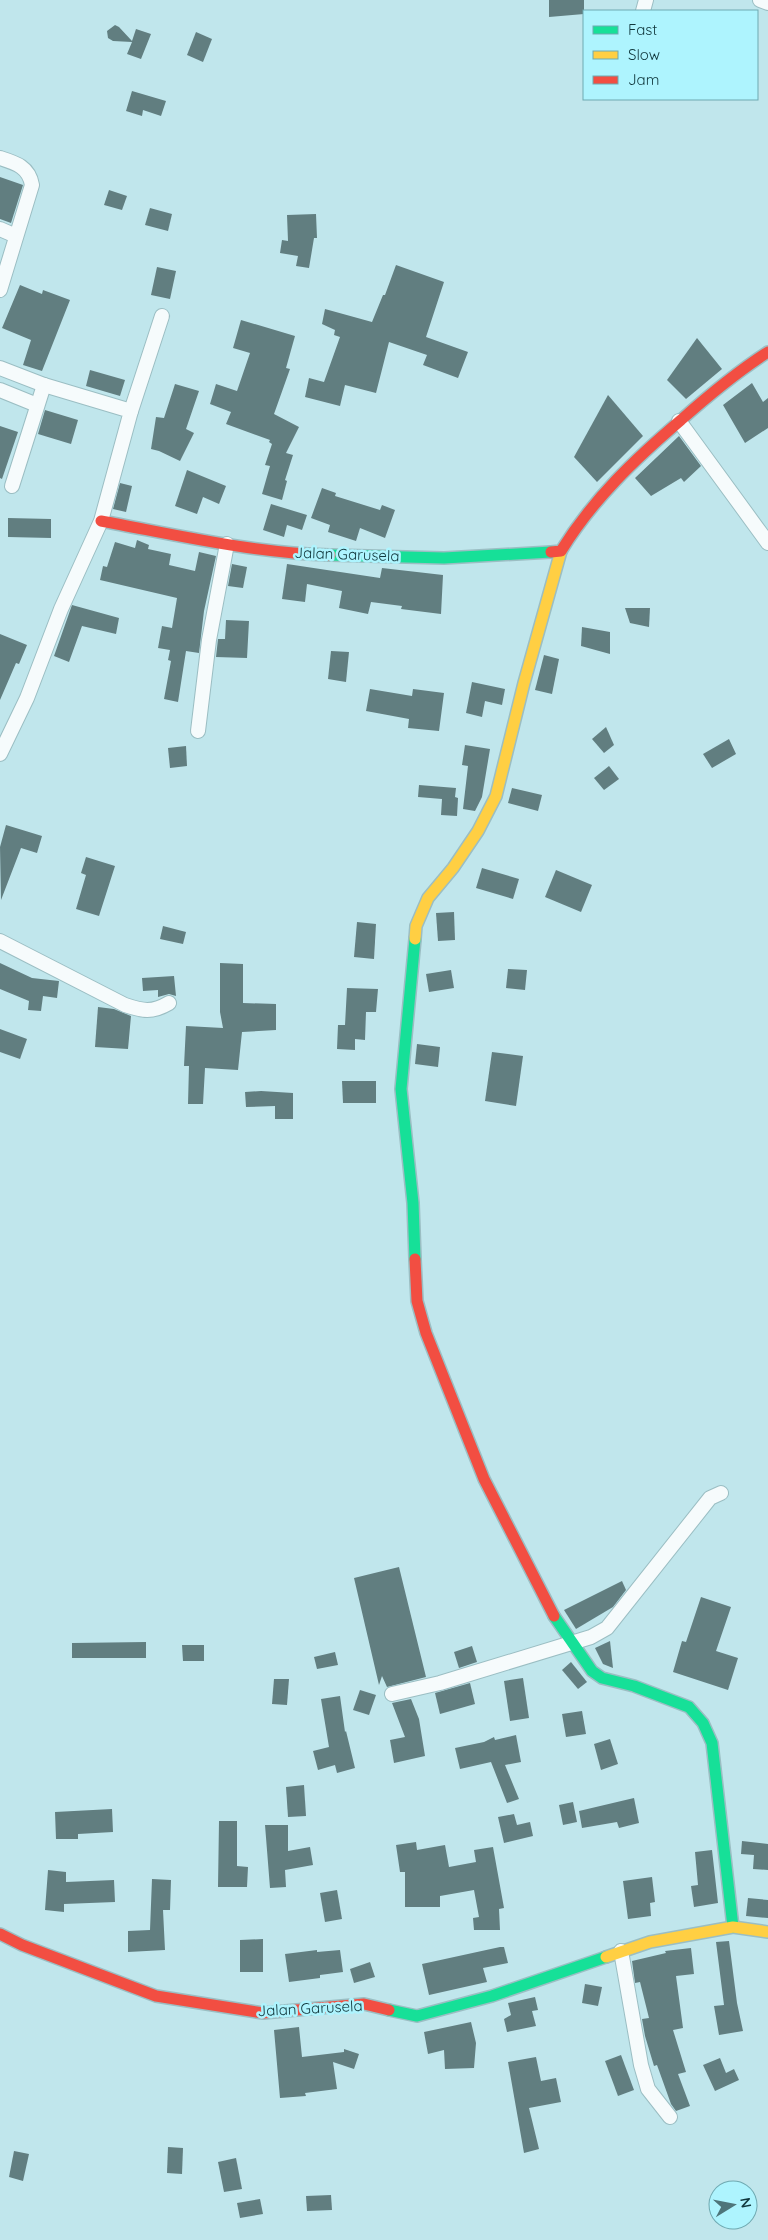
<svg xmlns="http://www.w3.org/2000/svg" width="768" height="2240" font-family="Quicksand,sans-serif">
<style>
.building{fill:#617e80}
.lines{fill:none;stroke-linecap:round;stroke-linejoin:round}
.street-casing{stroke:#9bbec3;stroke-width:16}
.fast-casing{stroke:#9bbec3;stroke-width:14}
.slow-casing{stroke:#9bbec3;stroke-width:14}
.jam-casing{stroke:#9bbec3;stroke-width:14}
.street{stroke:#f6fbfc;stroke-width:14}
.fast{stroke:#16e098;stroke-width:11}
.slow{stroke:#ffcf43;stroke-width:11}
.jam{stroke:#f24e42;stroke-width:11}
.labels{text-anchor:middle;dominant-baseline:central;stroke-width:5;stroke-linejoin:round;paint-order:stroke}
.street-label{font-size:15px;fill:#11383d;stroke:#aef4fe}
</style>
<rect width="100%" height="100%" fill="#c0e6ec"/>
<g class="building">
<polygon points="549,0 584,0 584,14 549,17"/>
<polygon points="115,25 119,27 132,41 136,29 151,34 141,59 127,54 132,42 113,41 108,38 107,31"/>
<polygon points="196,32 212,39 203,62 187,55"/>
<polygon points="132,91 166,101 161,116 143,110 142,116 126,111"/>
<polygon points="0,177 23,185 11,223 0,219"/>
<polygon points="109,190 127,196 122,210 104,205"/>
<polygon points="150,208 172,214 168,231 145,225"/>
<polygon points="316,214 317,238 314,238 309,268 296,266 298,256 280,253 282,240 288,241 287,215"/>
<polygon points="396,265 444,282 426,337 468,352 458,378 423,365 427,355 389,342 376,393 345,385 340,406 305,397 309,378 324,382 340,337 334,335 335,330 322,324 325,309 372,322 383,295 385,295"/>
<polygon points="157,267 176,271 170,299 151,295"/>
<polygon points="20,285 42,294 43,290 70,300 42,371 23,365 31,340 2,328"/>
<polygon points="241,320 295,336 286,368 290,369 274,414 299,427 286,453 293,455 285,480 287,481 282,500 262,494 270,466 265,465 272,444 269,442 270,440 226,424 231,412 210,404 216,384 237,391 250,353 233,348"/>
<polygon points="697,338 722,369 686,399 667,380"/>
<polygon points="90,370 125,380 120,396 86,386"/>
<polygon points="752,383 763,402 768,398 768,428 745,443 723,405"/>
<polygon points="175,384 199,391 186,429 194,433 180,461 159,451 151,449 156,417 164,418"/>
<polygon points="608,395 643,436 597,482 574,457"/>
<polygon points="45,410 78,420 71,444 38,434"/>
<polygon points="0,426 18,432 2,479 0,478"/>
<polygon points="679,436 701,466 684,482 681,478 651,496 635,478"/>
<polygon points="187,470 226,486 219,504 203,497 197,514 175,506"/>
<polygon points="120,483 132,486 126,512 113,509"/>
<polygon points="322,488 336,493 335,496 380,510 382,505 395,510 385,538 360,528 356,541 328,532 330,525 311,518"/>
<polygon points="271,504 307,515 302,530 287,525 284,537 263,530"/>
<polygon points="8,518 51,519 51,538 8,537"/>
<polygon points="137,540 149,545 148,549 171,554 169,565 195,571 199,552 216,556 204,611 199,653 186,651 178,702 164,699 171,661 168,660 170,650 158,648 162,626 172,628 177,598 100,580 103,566 107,567 115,542 135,548"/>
<polygon points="232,564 247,567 243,588 228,586"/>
<polygon points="287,564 380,578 382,568 443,575 441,614 401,609 402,606 371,602 368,614 339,608 342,591 307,584 305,602 282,599"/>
<polygon points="72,605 119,618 116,634 82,626 69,662 54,656"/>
<polygon points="625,608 650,608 649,627 630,623"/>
<polygon points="226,620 249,621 247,658 216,657 218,639 225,639"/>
<polygon points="582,627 610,632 610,654 581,646"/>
<polygon points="0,634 27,645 19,664 16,663 0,700"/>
<polygon points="331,651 349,652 346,682 328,679"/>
<polygon points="544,655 559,659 552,694 535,690"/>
<polygon points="472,682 505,689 502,705 485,701 482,717 466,713"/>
<polygon points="370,689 412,696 413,689 444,693 439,731 408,728 409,719 366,711"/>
<polygon points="606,727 614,745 604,753 592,739"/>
<polygon points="729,739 736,754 712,768 703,754"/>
<polygon points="465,745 490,749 482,797 475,811 463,809 468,766 462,765"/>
<polygon points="186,746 187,766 170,768 168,748"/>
<polygon points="609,766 619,779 604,790 594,778"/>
<polygon points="419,785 456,788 455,797 458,798 457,816 441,815 442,799 418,797"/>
<polygon points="512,788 542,795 538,811 508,803"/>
<polygon points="6,825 42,836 37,853 21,848 1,900 0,847"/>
<polygon points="86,857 115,866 99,916 76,909 86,875 81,873"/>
<polygon points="482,868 519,879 513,899 476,888"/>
<polygon points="556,870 592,885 581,912 545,897"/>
<polygon points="454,912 455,940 438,941 436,913"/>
<polygon points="357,922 376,924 374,959 354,957"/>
<polygon points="163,926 186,932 183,944 160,939"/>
<polygon points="0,963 32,978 59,981 57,998 43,996 41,1011 28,1010 29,1001 0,989"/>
<polygon points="220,963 243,964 243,1003 276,1004 276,1030 242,1032 238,1070 205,1068 203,1104 188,1104 189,1066 184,1066 186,1026 223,1028 220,1012"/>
<polygon points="508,969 527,970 525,990 506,988"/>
<polygon points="451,970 454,988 429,992 426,974"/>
<polygon points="174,976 176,996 169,994 158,997 158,990 143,991 142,978"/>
<polygon points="347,988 378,989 376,1012 366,1012 365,1040 355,1039 355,1050 337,1049 338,1025 345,1025"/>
<polygon points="98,1007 114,1009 131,1016 128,1049 95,1047"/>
<polygon points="0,1029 27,1039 20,1059 0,1052"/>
<polygon points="417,1044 440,1047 438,1067 415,1064"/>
<polygon points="492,1052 523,1056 516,1106 485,1101"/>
<polygon points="342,1081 376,1081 376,1103 343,1103"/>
<polygon points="261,1091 293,1093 293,1119 275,1119 275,1106 246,1107 245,1092"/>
<polygon points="399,1567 426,1677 387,1687 382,1676 379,1685 354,1578"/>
<polygon points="622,1581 626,1590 613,1607 576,1629 564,1610"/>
<polygon points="701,1597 731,1607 716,1651 738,1658 728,1690 673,1672 682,1641 686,1642"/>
<polygon points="610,1641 613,1668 603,1664 595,1648"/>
<polygon points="146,1642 146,1658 72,1658 72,1643"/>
<polygon points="182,1645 204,1645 204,1661 183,1661"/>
<polygon points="472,1646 477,1662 459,1668 454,1652"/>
<polygon points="335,1652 338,1665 317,1669 314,1657"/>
<polygon points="571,1662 587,1682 578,1689 562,1670"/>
<polygon points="523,1678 529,1718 510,1721 504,1681"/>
<polygon points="274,1679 289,1679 287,1705 272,1704"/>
<polygon points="470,1683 475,1704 440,1714 435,1693"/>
<polygon points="360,1690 376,1695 369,1715 353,1710"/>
<polygon points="340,1696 345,1732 346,1731 355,1768 337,1773 335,1765 318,1770 313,1751 329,1747 321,1699"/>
<polygon points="411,1699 419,1719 425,1756 394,1763 390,1740 405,1737 392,1703"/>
<polygon points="582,1711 586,1734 566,1737 562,1714"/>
<polygon points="516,1735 521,1762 505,1765 519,1799 507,1803 491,1762 460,1769 455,1748 484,1742 494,1737 495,1740"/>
<polygon points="610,1739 618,1764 601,1770 594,1744"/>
<polygon points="304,1785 306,1816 288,1817 286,1787"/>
<polygon points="634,1798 639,1823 619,1828 617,1822 582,1828 579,1811"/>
<polygon points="573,1802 577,1822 563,1825 559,1805"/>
<polygon points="112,1809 113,1832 78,1834 78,1839 56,1839 55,1812"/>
<polygon points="514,1814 517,1825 530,1822 533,1836 504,1843 498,1817"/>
<polygon points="219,1821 237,1821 237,1866 248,1867 247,1887 218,1887"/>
<polygon points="265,1825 288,1825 288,1851 310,1847 313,1865 285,1870 286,1887 270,1888"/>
<polygon points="742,1841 768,1844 768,1870 753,1869 754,1855 741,1854"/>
<polygon points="416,1842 417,1850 445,1845 449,1867 476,1862 474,1850 493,1847 504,1908 499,1909 500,1930 474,1930 473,1918 479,1917 474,1890 440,1896 440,1907 405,1907 405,1872 400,1872 396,1845"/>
<polygon points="712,1850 718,1903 694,1907 691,1886 698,1885 695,1852"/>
<polygon points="48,1870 66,1872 66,1882 114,1880 115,1902 64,1904 64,1912 45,1910"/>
<polygon points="652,1877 655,1902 650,1903 651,1916 628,1919 623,1881"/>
<polygon points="152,1879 171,1880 170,1910 163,1910 165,1950 128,1952 128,1931 150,1930"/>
<polygon points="337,1890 342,1919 325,1922 320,1893"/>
<polygon points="748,1898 768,1900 768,1918 746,1916"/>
<polygon points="263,1939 263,1972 240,1972 240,1940"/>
<polygon points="729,1941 737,2003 743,2031 719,2035 714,2006 724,2005 716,1942"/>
<polygon points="500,1947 504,1947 508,1963 483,1968 487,1982 429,1995 422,1964"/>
<polygon points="691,1948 694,1974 676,1976 683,2028 673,2030 686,2072 678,2074 690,2106 676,2111 671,2104 657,2065 654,2066 645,2036 642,2019 649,2018 640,1982 635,1983 632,1961 666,1953 665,1951"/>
<polygon points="317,1950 317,1952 340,1950 343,1972 320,1975 320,1978 289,1982 285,1954"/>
<polygon points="370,1962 375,1977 354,1983 350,1969"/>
<polygon points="585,1984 602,1987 598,2006 582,2003"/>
<polygon points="535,1997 538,2010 532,2011 536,2026 507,2032 504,2019 511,2015 508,2003"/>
<polygon points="471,2022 476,2043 474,2068 445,2069 444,2050 428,2054 424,2032"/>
<polygon points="299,2027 302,2057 344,2052 344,2049 359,2054 354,2069 333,2062 337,2089 305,2093 306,2096 280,2098 274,2030"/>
<polygon points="621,2055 634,2090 618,2096 605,2061"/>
<polygon points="536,2057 541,2081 556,2078 561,2102 529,2108 539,2149 524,2153 508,2062"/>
<polygon points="720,2058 726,2073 734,2069 739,2080 715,2091 703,2065"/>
<polygon points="168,2147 183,2148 182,2174 167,2173"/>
<polygon points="14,2151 29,2154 23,2181 9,2177"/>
<polygon points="236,2158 242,2189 224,2192 218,2162"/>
<polygon points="331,2195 332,2210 307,2211 306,2196"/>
<polygon points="260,2199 263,2214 240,2218 237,2203"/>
</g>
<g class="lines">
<g class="street-casing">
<g id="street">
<polyline points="760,0 768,3"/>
<polyline points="643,11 646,0"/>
<path d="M 0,158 C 16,163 29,167 32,185 L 0,290"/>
<polyline points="0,229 16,236"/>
<polyline points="0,368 44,385 131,411 101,521 61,609 27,698 0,754"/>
<polyline points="0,390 37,405"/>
<polyline points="131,411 162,316"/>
<polyline points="679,421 768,543"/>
<polyline points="12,486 44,385"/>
<polyline points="198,731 209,640 227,544"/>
<path d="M 0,941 L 125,1005 C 143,1011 152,1013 169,1003"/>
<polyline points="392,1694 440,1683 591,1637 607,1628 710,1498 721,1493"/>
<polyline points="621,1951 641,2065 648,2089 670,2117"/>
</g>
</g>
<g class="fast-casing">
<g id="fast">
<polyline points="330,555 444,558 551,552"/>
<polyline points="415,939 401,1089 413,1203 415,1259"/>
<polyline points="554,1616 592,1671 602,1678 634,1686 689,1707 703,1723 712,1743 733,1927"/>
<polyline points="389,2010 417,2016 492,1996 606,1957"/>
</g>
</g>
<g class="slow-casing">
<g id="slow">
<polyline points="415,939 416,926 428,898 453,868 478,831 496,796 524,683 561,551"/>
<polyline points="606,1957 650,1942 733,1927 768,1932"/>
</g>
</g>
<g class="jam-casing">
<g id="jam">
<path d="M 101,521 C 177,535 253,553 330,555"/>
<path d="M 551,552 L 561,551 C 593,499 635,459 681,420 C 709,395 737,372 768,352"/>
<polyline points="415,1259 417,1301 426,1333 484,1479 554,1616"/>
<polyline points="0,1934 22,1945 156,1996 263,2013 364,2004 389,2010"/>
</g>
</g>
<use href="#street" class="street"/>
<use href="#fast" class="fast"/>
<use href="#slow" class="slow"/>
<use href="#jam" class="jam"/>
</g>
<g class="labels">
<g class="street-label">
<text transform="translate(347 554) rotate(2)">Jalan Garusela</text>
<text transform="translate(310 2008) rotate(-3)">Jalan Garusela</text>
</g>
</g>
<rect x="583" y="10" width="175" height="90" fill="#aef4fe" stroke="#6fa9b1"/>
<rect x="593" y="26" width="25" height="8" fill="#16e098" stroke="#6fa9b1"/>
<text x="628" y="35" font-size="15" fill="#11383d">Fast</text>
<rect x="593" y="51" width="25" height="8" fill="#ffcf43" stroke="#6fa9b1"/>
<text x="628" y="60" font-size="15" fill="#11383d">Slow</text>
<rect x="593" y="76" width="25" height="8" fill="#f24e42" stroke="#6fa9b1"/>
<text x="628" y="85" font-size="15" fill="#11383d">Jam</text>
<g transform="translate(733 2205) rotate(80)"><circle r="24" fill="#aef4fe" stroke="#6fa9b1"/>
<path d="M0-4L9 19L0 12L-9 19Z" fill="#4e757a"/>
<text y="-8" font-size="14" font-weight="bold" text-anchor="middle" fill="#11383d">N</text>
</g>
</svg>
